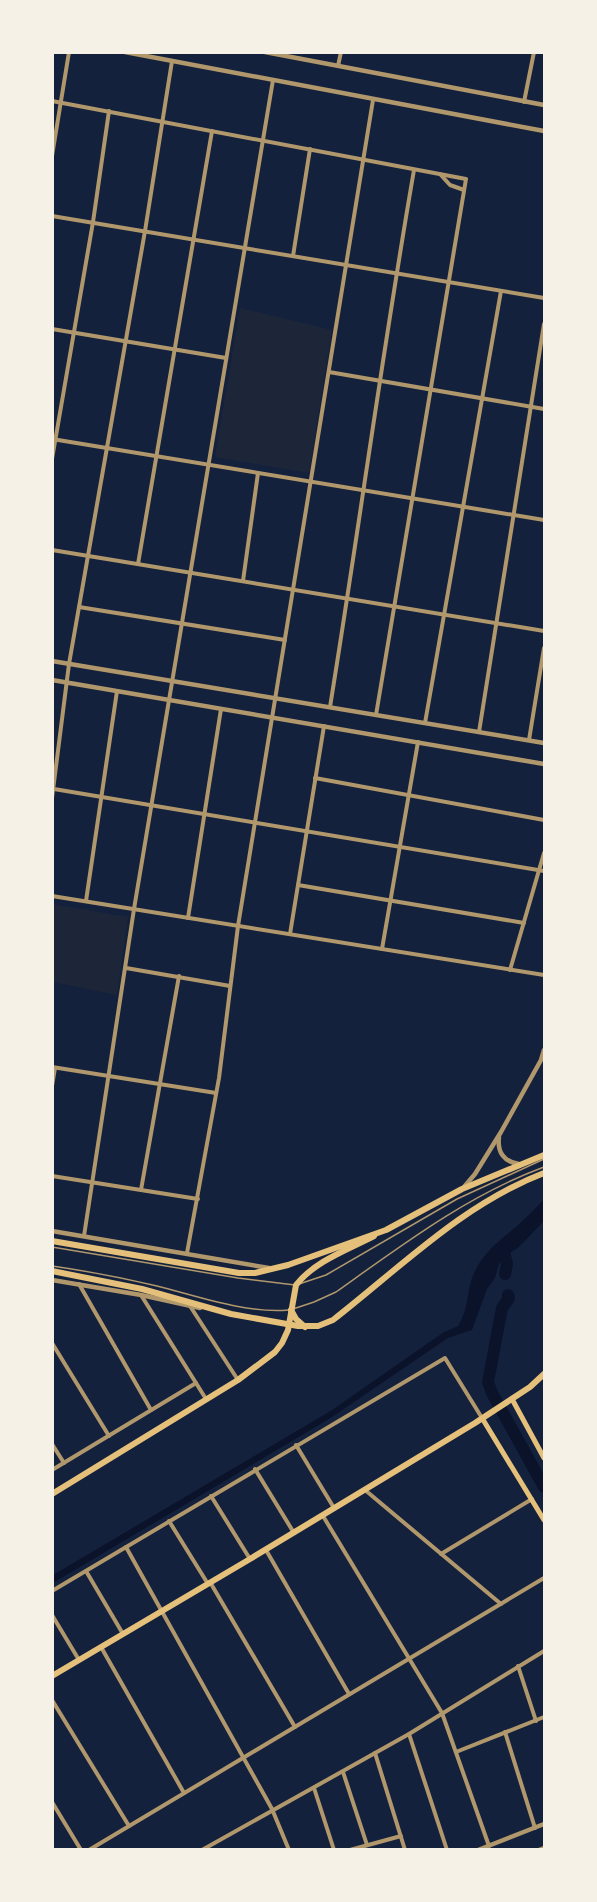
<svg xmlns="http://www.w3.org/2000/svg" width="597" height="1902" font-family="'Source Sans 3',sans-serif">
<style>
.green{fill:#1d2539}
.water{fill:#0b132b}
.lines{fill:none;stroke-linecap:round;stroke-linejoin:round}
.river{stroke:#0b132b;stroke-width:12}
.service{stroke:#b1986c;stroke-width:1.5}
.minor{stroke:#b1986c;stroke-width:4}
.tertiary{stroke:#b1986c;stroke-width:4.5}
.secondary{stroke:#e5c07b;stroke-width:5}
.primary{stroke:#e5c07b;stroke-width:6}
.trunk{stroke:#e5c07b;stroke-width:6}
</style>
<rect width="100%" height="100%" fill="#14213d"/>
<g class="green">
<polygon points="240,308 332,330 309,473 215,457"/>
<polygon points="52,904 128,917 117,995 53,982"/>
</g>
<path class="water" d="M 544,1199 L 544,1221 L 519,1247 L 505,1256 L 499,1264 L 495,1278 L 487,1289 L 472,1330 L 448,1338 L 329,1419 L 53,1583 L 53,1575 L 332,1410 L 444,1332 L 458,1326 C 470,1307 466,1290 474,1273 C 484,1251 501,1240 518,1225 C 527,1217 536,1208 544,1199 Z"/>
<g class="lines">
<g class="river">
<polyline points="504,1251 507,1264 505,1274"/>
<polyline points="508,1295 509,1298 502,1308 488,1382 492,1393 544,1487"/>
</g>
<g class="service">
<polyline points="52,1247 238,1278 295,1285"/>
<path d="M 52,1266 C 87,1271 123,1278 157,1286 C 197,1296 247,1314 289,1310"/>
<polyline points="299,1284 326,1275 457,1199 544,1159"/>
<path d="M 293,1309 L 314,1302 L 336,1292 C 402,1245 468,1195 544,1167"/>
</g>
<g class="minor">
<polyline points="338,66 341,52"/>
<polyline points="52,101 466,179 376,715"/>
<polyline points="524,102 534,52"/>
<polyline points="52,156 69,52"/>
<polyline points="440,174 450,185 464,190"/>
<polyline points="52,216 544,298"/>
<polyline points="293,256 310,149"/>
<polyline points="52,329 226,358"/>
<polyline points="329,372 544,409"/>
<polyline points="52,439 544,520"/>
<polyline points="52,459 93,222 109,111"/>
<polyline points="52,550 544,631"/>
<polyline points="138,564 212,131"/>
<polyline points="243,581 258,473"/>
<polyline points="79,607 285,640"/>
<path d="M 330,707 C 359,528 383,348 414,170"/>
<polyline points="425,723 501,291"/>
<polyline points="479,732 544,324"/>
<polyline points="529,740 544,648"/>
<polyline points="315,778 544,820"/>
<polyline points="54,789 544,871"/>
<polyline points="52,798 69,664 145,231 172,61"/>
<polyline points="298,885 524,923"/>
<polyline points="52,896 544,975"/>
<polyline points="86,901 117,691"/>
<polyline points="188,918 221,709"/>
<polyline points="290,934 324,726"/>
<polyline points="382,949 418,742"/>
<polyline points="126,968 230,986"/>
<polyline points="510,970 544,853"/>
<polyline points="52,1067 216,1093"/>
<polyline points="52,1086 55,1068"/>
<polyline points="52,1176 198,1199"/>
<polyline points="141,1190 179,976"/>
<polyline points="84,1236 134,909 273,80"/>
<polyline points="187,1253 219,1078 238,926 373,100"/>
<polyline points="79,1284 151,1410"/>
<polyline points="141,1295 206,1399"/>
<polyline points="190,1306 238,1380"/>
<polyline points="52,1343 109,1436"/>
<polyline points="52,1444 64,1463"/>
<polyline points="296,1445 334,1508"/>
<polyline points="255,1469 294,1533"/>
<polyline points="52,1470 196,1383"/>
<polyline points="365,1490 501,1604"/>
<polyline points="211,1496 250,1559"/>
<polyline points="323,1516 442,1713 489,1846"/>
<polyline points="169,1521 208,1584"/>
<polyline points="126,1547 272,1809 289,1850"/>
<polyline points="266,1550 349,1694"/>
<polyline points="441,1554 532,1499"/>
<polyline points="86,1571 123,1634"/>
<polyline points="210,1582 295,1727"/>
<polyline points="52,1591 445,1358 482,1418"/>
<polyline points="52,1615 79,1660"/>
<polyline points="101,1647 184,1793"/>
<polyline points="518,1666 536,1721"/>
<polyline points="52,1700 129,1826"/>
<polyline points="505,1732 535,1828"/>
<polyline points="409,1734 447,1850"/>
<polyline points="456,1752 544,1717"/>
<polyline points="375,1753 405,1850"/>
<polyline points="343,1772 367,1845"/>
<polyline points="314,1788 334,1850"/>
<polyline points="52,1802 81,1850"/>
<polyline points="89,1850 544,1578"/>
<polyline points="202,1850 409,1734 544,1651"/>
<polyline points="350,1850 401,1836"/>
</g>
<g class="tertiary">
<polyline points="125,52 544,131"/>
<polyline points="265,52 544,105"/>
<polyline points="52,661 544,743"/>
<polyline points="52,680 544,764"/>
<path d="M 499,1137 C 497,1152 504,1162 519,1164"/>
<polyline points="464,1187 475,1174 501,1132 541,1060 544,1050"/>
<polyline points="52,1231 269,1268"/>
<polyline points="52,1280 141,1295 200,1308"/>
<polyline points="478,1850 544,1824"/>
<polyline points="539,1850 544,1848"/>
</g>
<g class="secondary">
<polyline points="512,1399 544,1458"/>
<polyline points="482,1418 544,1520"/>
</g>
<g class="primary">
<polyline points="291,1310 296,1319 305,1327"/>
<path d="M 52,1494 L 238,1380 L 275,1352 L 282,1343 L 288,1330 L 296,1285 C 315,1261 347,1250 374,1236"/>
<polyline points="52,1676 250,1559 475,1423 530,1387 544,1374"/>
</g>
<g class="trunk">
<polyline points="52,1241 239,1273 255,1273 288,1265 386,1230 462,1189 544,1155"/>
<path d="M 52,1271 L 142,1289 L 231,1314 L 298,1326 L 318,1326 L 333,1320 C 401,1267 463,1204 544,1173"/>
</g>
</g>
<rect width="597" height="1902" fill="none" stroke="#f6f1e7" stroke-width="108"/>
</svg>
